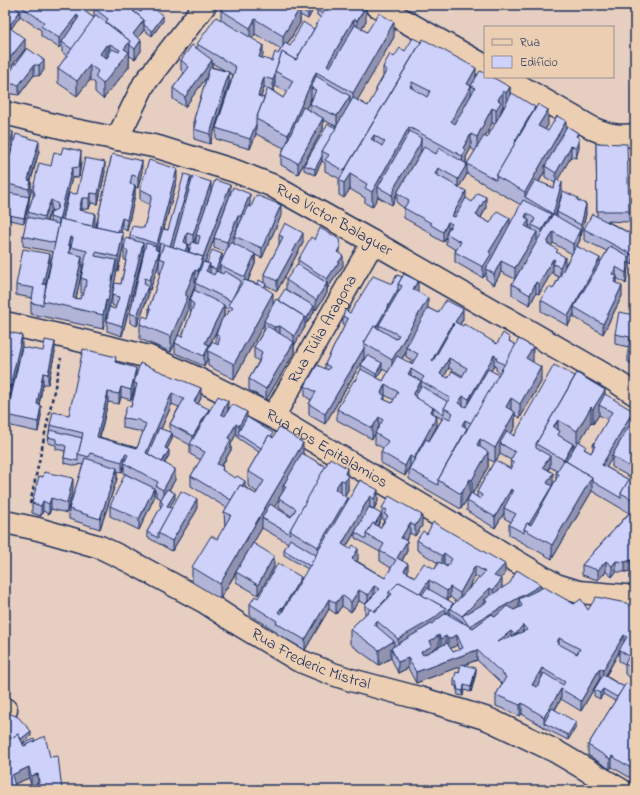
<svg xmlns="http://www.w3.org/2000/svg" width="640" height="795" font-family="'Indie Flower',sans-serif">
<style>
.lines{fill:none;stroke-linecap:round;stroke-linejoin:round}
.street-casing{stroke:#1b2f5e;stroke-width:25}
.path{stroke:#1b2f5e;stroke-width:2.5;stroke-dasharray:4 3;stroke-linecap:butt}
.street{stroke:#eccfb3;stroke-width:22}
.wall{fill:#b1b4d7;stroke:#1b2f5e;fill-rule:evenodd}
.shaded-wall{fill:#9092af;stroke:#1b2f5e}
.building{fill:#ced1fa;stroke:#1b2f5e;fill-rule:evenodd}
.labels{text-anchor:middle;dominant-baseline:central;stroke-width:3;stroke-linejoin:round;paint-order:stroke}
.street-label{font-size:16px;fill:#1b2f5e;stroke:#eccfb3}
</style>
<rect width="100%" height="100%" fill="#e6cfc1"/>
<filter id="ink" filterUnits="userSpaceOnUse"><feTurbulence type="fractalNoise" baseFrequency=".025" numOctaves="2"/><feDisplacementMap in="SourceGraphic" scale="8" xChannelSelector="R" yChannelSelector="G"/><feConvolveMatrix kernelMatrix="1 2 1 2 8 2 1 2 1" color-interpolation-filters="sRGB"/></filter>
<g filter="url(#ink)">
<g class="lines">
<g class="street-casing">
<g id="street">
<polyline points="376,5 485,66"/>
<path d="M 504,77 L 594,129 C 608,135 619,137 635,135"/>
<path id="s1" d="M 5,113 L 69,129 L 158,147 L 235,171 L 271,185 L 373,242 L 612,379 L 635,394"/>
<polyline points="117,139 144,84 205,5"/>
<path id="s2" d="M 5,323 L 66,337 L 149,357 L 192,376 L 273,417 L 556,585 L 579,592 L 625,596 L 635,600"/>
<path id="s3" d="M 273,417 L 373,242"/>
<path id="s4" d="M 5,522 L 38,529 L 100,547 L 129,561 L 205,602 L 240,625 L 298,660 L 330,673 L 351,680 L 419,698 L 488,719 L 555,751 L 621,790"/>
<polyline points="5,709 6,710"/>
</g>
</g>
<polyline class="path" points="30,504 61,358"/>
<use href="#street" class="street"/>
</g>
<g class="wall">
<polygon points="5,5 76,5 94,18 94,8 95,6 95,5 126,5 134,11 134,10 127,5 150,5 163,21 152,36 144,30 138,38 141,51 135,59 130,56 129,57 129,67 103,99 95,92 95,83 90,80 77,96 58,83 58,68 67,56 62,52 62,45 59,48 41,36 41,30 20,16 11,29 25,49 5,75"/>
<path d="M 223,5 L 314,5 L 314,8 L 308,19 L 300,15 L 300,23 L 287,45 L 290,46 L 314,29 L 321,18 L 317,15 L 317,10 L 366,21 L 361,29 L 367,32 L 394,37 L 357,100 L 368,106 L 376,93 L 376,89 L 383,77 L 383,67 L 394,57 L 405,51 L 476,78 L 510,87 L 510,97 L 535,109 L 548,125 L 545,130 L 548,131 L 566,129 L 578,137 L 579,148 L 576,158 L 571,157 L 557,180 L 562,192 L 555,215 L 557,216 L 557,212 L 578,201 L 586,214 L 581,236 L 580,235 L 580,240 L 577,246 L 600,263 L 607,251 L 584,240 L 584,229 L 597,216 L 596,143 L 629,211 L 629,222 L 607,221 L 635,236 L 633,265 L 628,262 L 628,267 L 626,284 L 617,278 L 617,283 L 622,296 L 603,334 L 574,317 L 574,314 L 568,326 L 541,311 L 541,300 L 553,289 L 559,277 L 553,274 L 553,270 L 539,294 L 536,293 L 530,305 L 512,295 L 512,284 L 515,279 L 501,272 L 494,285 L 486,279 L 486,273 L 483,278 L 455,262 L 455,252 L 456,250 L 446,244 L 446,237 L 443,242 L 431,235 L 431,233 L 404,218 L 404,208 L 397,203 L 397,194 L 395,197 L 395,199 L 392,205 L 378,197 L 372,207 L 365,203 L 365,198 L 350,189 L 344,198 L 339,195 L 339,180 L 340,179 L 325,171 L 325,163 L 322,161 L 315,175 L 304,170 L 304,165 L 336,126 L 323,120 L 323,129 L 298,174 L 281,165 L 281,155 L 284,148 L 256,134 L 250,149 L 216,139 L 216,128 L 233,75 L 229,73 L 229,83 L 210,144 L 194,139 L 194,119 L 207,76 L 185,107 L 173,99 L 173,88 L 184,73 L 181,70 L 181,60 L 197,49 L 197,44 L 221,20 L 221,10 L 223,7 ZM 255,34 L 281,49 L 278,54 L 272,61 L 262,58 L 263,55 L 252,38 ZM 212,63 L 226,71 L 212,67 ZM 275,86 L 287,92 L 283,98 L 270,89 L 273,91 ZM 264,87 L 268,89 L 264,98 L 261,97 ZM 311,98 L 312,98 L 310,104 L 310,111 L 306,109 ZM 503,106 L 504,107 L 501,113 L 501,110 ZM 492,123 L 495,124 L 487,138 L 485,137 ZM 471,148 L 475,151 L 467,164 L 466,163 L 466,157 ZM 545,171 L 545,177 L 555,183 L 554,188 L 539,182 ZM 467,174 L 521,205 L 510,225 L 490,223 L 481,218 L 486,208 L 466,200 L 459,187 ZM 529,225 L 532,227 L 532,229 L 529,228 ZM 553,243 L 572,254 L 565,265 L 558,253 L 551,246 Z"/>
<polygon points="27,48 44,70 39,76 34,75 19,95 5,93 5,79"/>
<polygon points="39,151 31,181 31,191 24,223 5,219 5,192 8,193 8,186 5,185 5,175"/>
<path d="M 112,154 L 142,171 L 138,188 L 135,187 L 135,195 L 127,231 L 122,228 L 121,233 L 123,248 L 118,271 L 116,271 L 116,275 L 109,307 L 115,309 L 116,307 L 112,305 L 112,295 L 121,284 L 126,261 L 124,259 L 124,249 L 130,239 L 130,235 L 144,228 L 150,205 L 140,200 L 140,189 L 177,179 L 164,229 L 168,230 L 191,184 L 211,192 L 230,195 L 250,204 L 249,206 L 281,216 L 262,258 L 255,255 L 255,264 L 248,281 L 257,284 L 264,283 L 264,274 L 279,245 L 279,235 L 303,243 L 277,291 L 266,285 L 266,288 L 273,305 L 278,300 L 286,290 L 286,280 L 298,264 L 298,260 L 340,254 L 343,266 L 327,289 L 327,293 L 316,310 L 314,308 L 314,312 L 307,323 L 305,323 L 305,327 L 294,346 L 294,353 L 266,400 L 249,390 L 249,379 L 259,361 L 254,358 L 254,347 L 264,330 L 264,324 L 234,379 L 208,366 L 208,358 L 204,366 L 175,353 L 175,343 L 176,341 L 171,352 L 140,339 L 140,324 L 148,318 L 149,316 L 149,308 L 161,273 L 159,273 L 159,258 L 160,254 L 159,254 L 159,245 L 158,251 L 159,263 L 150,290 L 148,289 L 148,296 L 137,326 L 130,323 L 130,313 L 144,250 L 143,250 L 143,253 L 122,336 L 107,331 L 107,315 L 106,315 L 103,329 L 31,314 L 31,303 L 32,298 L 16,295 L 16,285 L 50,265 L 45,285 L 46,285 L 53,252 L 23,246 L 23,236 L 28,217 L 28,212 L 33,197 L 33,189 L 51,166 L 81,162 L 79,177 L 72,178 L 61,220 L 63,220 L 77,194 L 105,172 L 98,204 L 91,203 L 89,209 L 82,209 L 82,211 L 95,224 L 94,227 L 96,227 ZM 51,210 L 53,211 L 50,217 L 50,222 L 47,221 ZM 238,226 L 239,226 L 234,236 L 234,244 L 231,243 ZM 196,236 L 196,243 L 194,243 ZM 214,239 L 214,248 L 226,252 L 222,260 L 207,263 L 205,262 ZM 187,244 L 191,245 L 189,252 L 188,244 ZM 82,265 L 84,265 L 81,278 L 81,293 L 84,294 L 83,296 L 80,299 L 76,298 L 82,270 ZM 220,266 L 220,273 L 217,271 ZM 195,286 L 195,291 L 190,301 L 190,311 L 191,312 L 182,337 L 178,335 L 188,311 L 188,303 ZM 224,307 L 228,309 L 228,314 L 216,334 L 216,343 L 209,348 L 209,346 L 224,316 Z"/>
<path d="M 397,275 L 418,292 L 428,308 L 438,313 L 463,319 L 460,325 L 497,344 L 510,341 L 532,362 L 541,382 L 520,418 L 515,415 L 515,427 L 511,434 L 514,436 L 605,394 L 633,421 L 630,426 L 635,429 L 635,570 L 625,572 L 616,572 L 612,577 L 606,572 L 598,580 L 582,575 L 582,565 L 629,513 L 592,491 L 552,559 L 509,535 L 509,525 L 511,522 L 504,518 L 504,513 L 495,528 L 467,511 L 467,501 L 471,494 L 470,494 L 461,509 L 409,479 L 409,469 L 405,476 L 381,463 L 381,452 L 383,448 L 375,444 L 375,433 L 379,427 L 372,439 L 337,420 L 337,409 L 361,370 L 361,365 L 364,359 L 364,358 L 325,424 L 309,415 L 309,404 L 311,400 L 305,396 L 305,386 L 325,369 L 325,364 L 344,327 L 343,326 L 343,316 L 350,313 L 392,284 ZM 406,352 L 406,357 L 414,362 L 412,364 L 402,359 ZM 494,366 L 496,367 L 496,370 L 500,373 L 499,375 L 491,371 ZM 449,368 L 463,376 L 462,377 L 448,378 L 444,377 ZM 382,369 L 388,372 L 383,381 L 377,378 ZM 385,395 L 394,400 L 392,403 L 385,400 ZM 433,413 L 442,419 L 429,441 L 437,426 ZM 599,415 L 608,420 L 593,445 L 593,449 L 591,453 L 586,450 L 579,442 L 591,422 L 593,424 ZM 560,437 L 575,445 L 573,449 ZM 500,454 L 511,460 L 510,469 L 496,461 ZM 612,458 L 612,467 L 630,477 L 629,480 L 606,467 ZM 488,459 L 494,462 L 477,492 L 477,497 L 472,494 L 488,467 ZM 550,467 L 557,471 L 556,473 L 556,479 L 552,488 L 552,486 L 553,484 L 548,470 Z"/>
<polygon points="635,315 635,365 628,362 628,352 629,347 615,344 615,334"/>
<polygon points="5,331 22,345 10,397 5,396"/>
<polygon points="43,351 55,352 48,384 43,384 39,405 41,416 38,432 7,425 7,415"/>
<path d="M 116,362 L 136,377 L 201,398 L 198,404 L 209,413 L 228,411 L 247,417 L 273,437 L 326,467 L 347,475 L 348,490 L 345,496 L 343,495 L 347,503 L 360,480 L 378,501 L 374,509 L 370,507 L 381,519 L 378,526 L 380,528 L 384,521 L 384,519 L 382,518 L 382,508 L 422,526 L 415,536 L 410,533 L 406,540 L 407,551 L 402,561 L 408,573 L 415,577 L 435,569 L 438,563 L 417,550 L 417,540 L 427,534 L 505,574 L 501,579 L 502,588 L 541,588 L 588,610 L 635,608 L 635,678 L 634,680 L 625,674 L 625,664 L 619,661 L 619,652 L 606,676 L 624,687 L 635,688 L 635,779 L 634,780 L 612,767 L 610,769 L 588,755 L 588,745 L 615,701 L 603,694 L 600,699 L 594,696 L 594,690 L 601,679 L 600,678 L 581,711 L 561,699 L 555,710 L 576,727 L 568,740 L 544,728 L 544,727 L 522,714 L 520,716 L 496,706 L 496,695 L 502,684 L 477,660 L 464,665 L 476,673 L 471,692 L 464,690 L 463,696 L 458,695 L 456,686 L 454,686 L 454,680 L 459,673 L 461,666 L 416,683 L 408,668 L 398,673 L 391,658 L 379,665 L 350,644 L 350,629 L 365,615 L 365,604 L 359,601 L 351,612 L 342,606 L 336,614 L 329,609 L 305,650 L 276,633 L 276,631 L 250,615 L 250,604 L 258,598 L 301,582 L 308,569 L 284,555 L 284,550 L 288,543 L 262,528 L 253,543 L 274,567 L 258,595 L 236,582 L 236,573 L 220,599 L 192,582 L 192,567 L 217,539 L 225,527 L 224,512 L 227,508 L 191,486 L 191,476 L 201,460 L 190,454 L 190,445 L 172,435 L 172,439 L 167,449 L 169,455 L 165,463 L 175,480 L 169,490 L 175,498 L 169,507 L 172,508 L 197,510 L 172,551 L 147,537 L 147,532 L 161,507 L 160,506 L 160,501 L 161,499 L 156,496 L 156,491 L 154,490 L 154,498 L 139,530 L 110,516 L 110,506 L 133,478 L 124,473 L 124,465 L 122,472 L 117,471 L 117,479 L 100,529 L 69,519 L 69,509 L 83,465 L 78,464 L 78,466 L 64,463 L 64,458 L 65,451 L 56,449 L 56,445 L 48,443 L 50,425 L 69,415 ZM 134,389 L 134,394 L 131,407 L 123,418 L 123,428 L 138,431 L 143,433 L 137,448 L 100,437 L 108,402 L 119,404 L 121,397 L 131,400 ZM 172,404 L 179,407 L 170,424 L 170,433 L 161,429 ZM 236,434 L 238,435 L 238,438 L 259,452 L 248,471 L 248,486 L 257,492 L 256,494 L 245,487 L 223,471 L 222,466 L 231,450 L 231,444 ZM 279,500 L 279,508 L 291,516 L 291,517 L 274,507 ZM 355,533 L 355,538 L 380,552 L 380,561 L 391,568 L 385,578 L 357,561 L 358,559 L 346,547 ZM 444,564 L 448,566 L 447,567 L 443,565 ZM 475,576 L 479,578 L 468,590 ZM 450,597 L 457,602 L 453,606 L 448,600 ZM 457,645 L 459,650 L 453,652 L 450,649 Z"/>
<polygon points="73,489 67,513 51,509 49,514 43,511 41,516 32,513 32,503"/>
<polygon points="5,724 31,736 23,743 50,757 62,790 33,790 33,786 31,786 29,778 14,784 5,790"/>
</g>
<g class="shaded-wall">
<polygon points="141,5 147,5 141,14"/>
<polygon points="313,5 314,5 314,8 308,19 308,14"/>
<polygon points="366,6 366,21 357,36 357,21"/>
<polygon points="300,8 300,23 283,51 283,36"/>
<polygon points="20,11 20,16 10,30 10,25"/>
<polygon points="77,15 77,25 62,42 62,45 59,48 59,38"/>
<polygon points="163,16 163,21 152,36 152,31"/>
<polygon points="255,19 255,34 250,42 250,28"/>
<polygon points="354,19 354,34 328,78 327,65"/>
<polygon points="144,20 144,30 133,44 133,34"/>
<polygon points="394,22 394,37 353,108 353,93"/>
<polygon points="25,39 25,49 5,75 5,64"/>
<polygon points="141,40 141,51 135,59 135,49"/>
<polygon points="130,41 129,67 103,99 103,84 124,49"/>
<polygon points="110,44 110,58 108,61 108,46"/>
<polygon points="423,44 423,54 375,135 374,135 374,149 371,154 371,141 351,175 350,174 350,189 344,198 344,183 347,179 347,172"/>
<polygon points="106,45 106,60 100,54"/>
<polygon points="263,45 263,55 259,67 259,57"/>
<polygon points="44,60 44,70 39,76 39,65"/>
<polygon points="212,60 212,70 185,107 185,97"/>
<polygon points="34,65 34,75 19,95 19,85"/>
<polygon points="90,65 90,80 77,96 77,81"/>
<polygon points="476,68 476,83 471,86 471,101 451,136 451,121 467,84"/>
<polygon points="229,72 229,83 210,144 210,134"/>
<polygon points="316,72 316,87 311,88 311,98 288,150 288,135"/>
<polygon points="275,75 275,86 273,91 273,80"/>
<polygon points="264,77 264,87 258,107 258,96"/>
<polygon points="412,82 412,97 410,87"/>
<polygon points="510,87 510,102 506,108 506,93"/>
<polygon points="503,91 503,106 501,110 501,116 496,125 496,110 498,100"/>
<polygon points="350,96 350,106 337,127 337,116"/>
<polygon points="535,107 535,117 518,153 515,141"/>
<polygon points="492,108 492,123 477,152 477,137"/>
<polygon points="548,110 548,125 538,141 538,126"/>
<polygon points="323,118 323,129 298,174 298,163"/>
<polygon points="566,121 566,136 545,166 545,171 529,199 525,197 525,192"/>
<polygon points="256,124 256,134 250,149 250,139"/>
<polygon points="409,127 409,142 378,187 378,197 372,207 372,192"/>
<polygon points="13,132 13,142 5,174 5,164"/>
<polygon points="578,133 578,142 579,138 579,148 576,158 576,136"/>
<polygon points="471,134 471,148 466,157 466,165 462,171 463,148"/>
<polygon points="421,138 421,149 420,154 395,197 395,199 392,205 392,195 394,188"/>
<polygon points="39,141 39,151 28,189 28,180"/>
<polygon points="571,146 571,157 556,183 556,173"/>
<polygon points="81,151 81,162 79,177 79,167"/>
<polygon points="322,156 322,161 315,175 315,169"/>
<polygon points="142,161 142,171 138,188 138,177"/>
<polygon points="105,162 105,172 98,204 98,194"/>
<polygon points="467,164 467,174 458,189 458,179"/>
<polygon points="72,168 72,178 59,228 59,220"/>
<polygon points="438,168 438,179 435,174"/>
<polygon points="177,169 177,179 157,254 157,244"/>
<polygon points="191,176 191,186 170,257 170,246"/>
<polygon points="31,181 31,191 29,200 29,189"/>
<polygon points="211,182 211,192 193,245 193,235"/>
<polygon points="562,182 562,192 553,224 553,214"/>
<polygon points="135,185 135,195 127,231 127,220"/>
<polygon points="230,185 230,195 214,238 214,239 203,267 203,272 198,285 198,271"/>
<polygon points="466,191 466,201 452,226 452,216"/>
<polygon points="91,193 91,203 89,209 89,198"/>
<polygon points="250,194 250,204 241,227 241,216"/>
<polygon points="29,197 29,203 24,223 24,218"/>
<polygon points="486,197 486,208 476,226 476,215"/>
<polygon points="82,198 82,209 79,220 79,210"/>
<polygon points="51,200 51,210 44,227 44,217"/>
<polygon points="586,204 586,214 581,236 581,225"/>
<polygon points="281,205 281,216 262,258 262,248"/>
<polygon points="95,213 95,224 91,238 91,227"/>
<polygon points="527,213 527,223 529,220 529,230 525,236 525,217"/>
<polygon points="551,214 551,225 542,240 542,230"/>
<polygon points="238,216 238,226 227,253 227,242"/>
<polygon points="122,218 122,228 118,244 118,233"/>
<polygon points="510,218 510,229 486,269 486,273 483,278 483,267 489,252"/>
<polygon points="448,222 448,232 446,233 446,237 443,242 443,232"/>
<polygon points="580,230 580,240 573,254 573,244"/>
<polygon points="537,232 537,242 515,279 515,268"/>
<polygon points="553,232 553,243 547,254 547,243"/>
<polygon points="123,233 123,248 118,271 118,257"/>
<polygon points="187,233 187,244 184,242"/>
<polygon points="303,233 303,243 277,291 277,281"/>
<polygon points="70,237 70,249 70,245 70,260 69,268 68,245"/>
<polygon points="143,243 143,253 122,336 122,326"/>
<polygon points="188,244 188,255 184,252"/>
<polygon points="340,247 340,257 337,252"/>
<polygon points="635,251 635,261 633,265 633,255"/>
<polygon points="159,252 159,263 150,290 150,280"/>
<polygon points="50,254 50,265 43,295 43,284"/>
<polygon points="222,254 222,260 216,275 216,269"/>
<polygon points="255,254 255,264 245,287 245,277"/>
<polygon points="82,256 82,270 74,308 73,298"/>
<polygon points="343,256 343,266 327,289 327,279"/>
<polygon points="628,256 628,267 626,284 626,273"/>
<polygon points="565,257 565,267 560,278 560,267"/>
<polygon points="600,258 600,268 574,307 574,314 568,326 568,316"/>
<polygon points="553,259 553,270 539,294 539,284"/>
<polygon points="116,260 116,275 108,315 108,301"/>
<polygon points="501,261 501,272 494,285 494,274"/>
<polygon points="210,264 210,274 206,271"/>
<polygon points="616,267 616,277 612,274"/>
<polygon points="195,270 195,286 188,303 188,311 171,352 171,337 186,292"/>
<polygon points="617,276 617,286 614,282"/>
<polygon points="418,281 418,296 413,289"/>
<polygon points="536,282 536,293 530,305 530,295"/>
<polygon points="327,283 327,293 316,310 316,300"/>
<polygon points="148,286 148,296 137,326 137,316"/>
<polygon points="622,286 622,296 603,334 603,324"/>
<polygon points="398,289 398,299 379,325 379,331 366,345"/>
<polygon points="273,293 273,308 264,321 264,324 234,379 234,364"/>
<polygon points="428,298 428,313 406,347 406,352 392,375 392,360"/>
<polygon points="106,300 106,315 103,329 103,315"/>
<polygon points="224,305 224,316 209,346 209,352 208,351 208,358 204,366 204,356 205,343"/>
<polygon points="314,306 314,312 307,323 307,318"/>
<polygon points="463,309 463,319 455,333 455,322"/>
<polygon points="305,317 305,327 294,346 294,336"/>
<polygon points="453,323 453,334 432,370 432,360"/>
<polygon points="280,326 280,336 274,338 274,327"/>
<polygon points="22,335 22,345 10,397 10,387"/>
<polygon points="55,342 55,352 48,384 48,374"/>
<polygon points="294,342 294,353 266,400 266,389"/>
<polygon points="533,347 533,362 526,373 526,358"/>
<polygon points="364,348 364,358 325,424 325,414"/>
<polygon points="494,355 494,366 469,409 469,399"/>
<polygon points="449,358 449,368 440,384 440,374"/>
<polygon points="382,363 382,369 376,379 376,374"/>
<polygon points="541,367 541,382 520,418 520,404"/>
<polygon points="136,368 136,379 134,383 134,389 131,400 131,390"/>
<polygon points="411,369 411,379 408,374"/>
<polygon points="43,373 43,384 37,414 37,404"/>
<polygon points="421,381 421,392 413,400 413,395"/>
<polygon points="385,384 385,395 381,403 381,393"/>
<polygon points="121,387 121,397 119,404 119,394"/>
<polygon points="201,388 201,398 194,412 194,402"/>
<polygon points="605,390 605,405 599,405 599,415 593,424 593,409"/>
<polygon points="108,392 108,402 97,447 97,437"/>
<polygon points="172,393 172,404 148,459 146,453"/>
<polygon points="463,396 463,406 458,403"/>
<polygon points="511,398 511,413 506,407"/>
<polygon points="228,401 228,412 221,424 221,414"/>
<polygon points="7,406 7,411 5,420 5,415"/>
<polygon points="41,406 41,416 38,432 38,422"/>
<polygon points="433,407 433,417 431,412"/>
<polygon points="591,407 591,422 577,446 577,431"/>
<polygon points="209,409 209,420 193,445 193,436"/>
<polygon points="633,411 633,421 612,457 612,456 612,458 602,475 602,465"/>
<polygon points="247,412 247,423 239,434 239,426"/>
<polygon points="515,412 515,427 504,446 500,443 500,454 495,463 495,448"/>
<polygon points="437,416 437,426 414,468 414,458"/>
<polygon points="379,417 379,427 372,439 372,428"/>
<polygon points="465,420 465,430 462,425"/>
<polygon points="558,421 558,435 553,428"/>
<polygon points="236,424 236,434 231,444 231,450 217,474 217,464 228,438"/>
<polygon points="467,428 467,438 453,468 451,456"/>
<polygon points="172,433 172,439 165,453 165,448"/>
<polygon points="480,439 480,454 477,445"/>
<polygon points="303,443 303,457 283,486 283,492 279,498 279,500 266,521 262,518 262,528 220,599 220,584"/>
<polygon points="573,444 573,459 568,467 564,460"/>
<polygon points="169,450 169,455 160,471 160,466"/>
<polygon points="488,452 488,467 472,495 472,480"/>
<polygon points="125,454 125,463 122,472 122,462"/>
<polygon points="410,456 410,466 405,476 405,466"/>
<polygon points="550,456 550,466 543,478 543,467"/>
<polygon points="635,466 635,476 633,479 633,469"/>
<polygon points="117,468 117,479 100,529 100,519"/>
<polygon points="347,468 347,477 348,475 348,490 345,496 345,474"/>
<polygon points="175,469 175,480 163,500 163,490"/>
<polygon points="553,473 553,484 552,486 552,496 530,532 526,530 547,483"/>
<polygon points="592,477 592,491 552,559 552,545"/>
<polygon points="73,478 73,489 67,513 67,503"/>
<polygon points="470,479 470,494 461,509 461,494"/>
<polygon points="341,480 341,494 335,489"/>
<polygon points="245,481 245,491 233,501"/>
<polygon points="154,488 154,498 139,530 139,519"/>
<polygon points="511,489 511,500 504,508 504,513 495,528 495,517"/>
<polygon points="378,490 378,501 374,509 374,499"/>
<polygon points="175,493 175,498 167,511 167,506"/>
<polygon points="370,496 370,507 342,554 342,544"/>
<polygon points="51,498 51,509 49,514 49,504"/>
<polygon points="347,498 347,513 318,561 318,547"/>
<polygon points="197,499 197,510 172,551 172,541"/>
<polygon points="43,501 43,511 41,516 41,506"/>
<polygon points="381,514 381,519 371,537 369,536"/>
<polygon points="422,515 422,526 415,536 415,526"/>
<polygon points="410,523 410,533 401,548 401,538"/>
<polygon points="407,541 407,551 397,569 397,558"/>
<polygon points="358,549 358,559 352,569 352,559"/>
<polygon points="444,553 444,564 442,566 442,556"/>
<polygon points="274,556 274,567 258,595 258,585"/>
<polygon points="635,559 635,570 625,572 625,562"/>
<polygon points="606,561 606,572 598,580 598,570"/>
<polygon points="616,561 616,572 612,577 612,566"/>
<polygon points="408,564 408,575 404,571"/>
<polygon points="505,564 505,574 494,586 494,576"/>
<polygon points="475,566 475,576 460,604 460,593"/>
<polygon points="301,577 301,588 283,618 283,608"/>
<polygon points="502,579 502,590 493,600 493,590"/>
<polygon points="429,580 429,590 421,604 418,597"/>
<polygon points="541,585 541,595 519,599 519,607 469,636 469,626"/>
<polygon points="374,586 374,596 368,606 368,595"/>
<polygon points="450,587 450,597 447,601 447,591"/>
<polygon points="490,588 490,599 485,599 485,604 462,616"/>
<polygon points="359,590 359,601 351,612 351,602"/>
<polygon points="342,595 342,606 336,614 336,603"/>
<polygon points="389,596 389,606 372,622 372,612"/>
<polygon points="329,599 329,609 305,650 305,640"/>
<polygon points="453,603 453,609 450,608 450,613 447,618 398,654 398,639"/>
<polygon points="282,607 282,617 278,612"/>
<polygon points="377,621 377,636 374,624"/>
<polygon points="523,625 523,636 515,635"/>
<polygon points="511,631 511,642 497,642"/>
<polygon points="439,635 439,646 432,650 421,662 421,652 430,641"/>
<polygon points="457,635 457,645 448,650 448,639"/>
<polygon points="624,635 624,645 619,650 619,652 603,680 603,670"/>
<polygon points="446,636 446,646 441,649 441,639"/>
<polygon points="559,638 559,648 557,643"/>
<polygon points="394,641 394,655 391,648 391,658 379,665 379,650"/>
<polygon points="477,650 477,660 416,683 416,672"/>
<polygon points="408,658 408,668 398,673 398,662"/>
<polygon points="476,668 476,673 471,692 471,687"/>
<polygon points="542,668 542,679 532,695 532,685"/>
<polygon points="600,668 600,678 581,711 581,701"/>
<polygon points="635,668 635,678 634,680 634,669"/>
<polygon points="464,685 464,690 463,696 463,691"/>
<polygon points="561,689 561,699 546,724 544,723 544,717"/>
<polygon points="603,689 603,694 600,699 600,693"/>
<polygon points="522,703 522,714 520,716 520,705"/>
<polygon points="576,722 576,727 568,740 568,735"/>
<polygon points="31,731 31,736 21,744 21,739"/>
<polygon points="612,756 612,767 610,769 610,759"/>
<polygon points="29,767 29,778 12,785 12,775"/>
<polygon points="635,768 635,779 634,780 634,770"/>
<polygon points="38,774 38,785 31,786 31,776"/>
</g>
<g class="building">
<polygon points="5,5 12,5 20,11 10,25 5,21"/>
<polygon points="19,5 76,5 94,18 72,49 62,42 79,17 77,15 59,38 41,26 44,22"/>
<polygon points="96,5 126,5 144,20 133,34 141,40 135,49 130,45 130,41 106,22 108,19 94,8"/>
<polygon points="146,5 150,5 163,16 152,31 144,25 144,20 134,11 135,9 141,12"/>
<polygon points="224,5 296,5 300,8 283,36 255,19 250,28 221,10"/>
<polygon points="296,5 313,5 308,14 300,9 300,8"/>
<polygon points="319,5 328,5 323,14 317,10"/>
<polygon points="328,5 365,5 366,6 357,21 354,19 327,65 330,67 355,25 367,32 379,13 394,22 353,93 316,72 288,135 256,119 268,88 283,98 293,81 275,71 282,52 296,60"/>
<path d="M 96,15 L 130,41 L 124,49 L 129,52 L 103,84 L 95,77 L 98,71 L 90,65 L 77,81 L 58,68 ZM 110,44 L 120,50 L 119,52 L 112,49 L 107,58 L 100,54 L 106,45 L 108,46 Z"/>
<polygon points="216,17 263,45 259,57 272,61 275,52 278,54 285,43 290,46 303,22 314,29 296,60 282,52 275,71 275,75 273,80 264,77 258,96 264,98 256,119 256,124 250,139 216,128 236,67 197,44"/>
<polygon points="5,24 25,39 5,64"/>
<polygon points="413,38 421,42 344,171 325,160 329,155 322,151 353,98 368,106 377,90 376,89 387,70 383,67 390,54 394,57 400,48 405,51"/>
<path d="M 423,39 L 476,68 L 467,84 L 471,86 L 451,121 L 455,124 L 475,88 L 471,86 L 480,71 L 485,73 L 485,77 L 492,77 L 510,87 L 506,93 L 503,91 L 498,100 L 501,102 L 496,110 L 492,108 L 477,137 L 471,134 L 463,148 L 466,150 L 462,156 L 409,127 L 372,192 L 365,188 L 367,184 L 350,174 L 344,183 L 339,180 ZM 412,82 L 430,91 L 427,97 L 410,87 ZM 374,135 L 385,142 L 382,146 L 371,139 Z"/>
<polygon points="192,45 212,60 185,97 173,88 189,67 181,60"/>
<polygon points="27,48 44,60 39,65 34,65 19,85 5,83 5,79"/>
<polygon points="210,67 229,72 210,134 194,129 196,120 194,119"/>
<polygon points="316,76 350,96 337,116 310,104 316,90 311,88"/>
<polygon points="512,93 535,107 515,141 516,142 496,176 496,180 467,164 484,136 487,138"/>
<polygon points="538,104 548,110 538,126 548,131 557,116 566,121 525,192 496,176"/>
<polygon points="303,107 323,118 298,163 281,155"/>
<polygon points="328,124 336,128 322,151 322,156 315,169 304,165"/>
<polygon points="567,126 578,133 576,136 579,138 576,148 571,146 556,173 545,166"/>
<polygon points="5,130 13,132 5,164"/>
<polygon points="410,131 421,138 420,144 394,188 395,189 392,195 378,187"/>
<polygon points="16,134 39,141 28,180 31,181 29,189 8,184 10,176 5,175"/>
<polygon points="596,143 627,144 629,211 597,211"/>
<polygon points="63,147 81,151 79,167 72,168 59,220 50,217 51,212 57,209 58,204 51,200 44,217 28,212 32,199 35,194 33,189 39,163 51,166 54,152 61,154"/>
<polygon points="424,147 436,154 439,148 467,164 458,179 438,168 435,174 466,191 452,216 455,217 466,198 472,202 477,193 486,197 476,215 490,223 497,211 510,218 489,252 491,254 483,267 455,252 461,242 446,233 452,224 448,222 443,232 431,225 431,223 404,208 409,200 397,193"/>
<polygon points="112,154 142,161 138,177 132,175 130,184 135,185 127,220 122,218 118,232 96,227"/>
<polygon points="85,158 105,162 98,194 91,193 89,198 82,198 79,210 95,213 92,226 63,220 69,193 77,194"/>
<polygon points="149,160 177,169 157,244 130,235 132,226 144,228 152,195 140,189"/>
<polygon points="184,174 191,176 170,246 159,243 163,229 168,230"/>
<polygon points="193,176 211,182 193,235 187,233 184,242 188,244 185,251 173,247"/>
<polygon points="215,180 230,185 203,257 189,252 192,242 198,244 200,236 196,235"/>
<polygon points="535,180 554,188 556,180 562,182 553,214 580,230 573,244 553,232 547,243 558,250 556,252 565,257 560,267 553,264 555,260 553,259 539,284 536,282 530,295 512,284 553,214 525,197"/>
<polygon points="233,187 250,194 241,216 238,216 227,242 214,238"/>
<polygon points="563,191 578,198 577,200 586,204 581,225 557,212"/>
<polygon points="5,192 29,197 24,218 5,214"/>
<polygon points="256,195 281,205 262,248 234,236 248,206 251,207"/>
<polygon points="523,200 551,214 542,230 532,225 535,219 527,213 525,217 529,220 525,226 537,232 515,268 501,261 494,274 486,269"/>
<polygon points="592,214 635,236 635,251 633,255 584,229"/>
<polygon points="27,217 59,224 55,243 23,236"/>
<path d="M 60,219 L 123,233 L 118,257 L 96,252 L 95,256 L 116,260 L 108,301 L 106,300 L 103,315 L 43,301 ZM 70,237 L 73,238 L 71,247 L 87,251 L 81,278 L 87,280 L 83,296 L 81,295 L 80,299 L 73,298 L 82,256 L 69,253 L 70,245 L 68,245 Z"/>
<polygon points="285,223 303,233 277,281 264,274 283,237 279,235"/>
<polygon points="320,228 339,239 340,247 337,252 343,256 327,279 298,260 311,237 315,240"/>
<polygon points="126,238 143,243 122,326 107,321 109,307 115,309 119,297 112,295 115,283 121,284 128,251 124,249"/>
<polygon points="230,242 255,254 245,277 220,265"/>
<polygon points="146,243 156,246 155,249 159,252 150,280 145,278 144,284 148,286 137,316 130,313"/>
<polygon points="164,244 203,257 198,271 195,270 186,292 186,296 188,296 171,337 140,324 143,316 148,318 151,309 149,308 165,260 159,258"/>
<polygon points="576,246 600,258 568,316 541,300 549,287 553,289"/>
<polygon points="610,246 628,256 626,273 616,267 612,274 617,276 614,282 622,286 603,324 574,307"/>
<polygon points="23,249 50,254 43,284 46,285 43,301 43,305 31,303 34,288 16,285"/>
<polygon points="212,250 222,254 216,269 210,267 210,264 207,263"/>
<polygon points="203,262 210,264 206,271 214,275 216,271 223,274 225,271 241,281 231,301 195,283"/>
<polygon points="297,264 327,283 316,300 286,280"/>
<polygon points="404,274 418,281 413,289 428,298 392,360 364,343 374,326 396,339 399,335 379,325 402,286 398,284"/>
<polygon points="397,275 402,277 398,284 398,289 376,327 374,326 364,343 364,348 325,414 309,404 316,392 305,386 317,365 328,370 330,367 325,364 348,319 343,316 345,310 350,313 373,276 392,284"/>
<polygon points="244,280 262,286 273,293 234,364 208,351 212,341 218,345 220,337 216,334 222,319 233,308 228,305"/>
<polygon points="259,280 266,284 264,287 257,284"/>
<polygon points="285,289 314,306 307,318 278,300"/>
<polygon points="194,290 224,305 205,343 209,345 204,356 175,343 178,335 182,337 194,304 190,301"/>
<polygon points="276,299 305,317 294,336 280,326 274,327 264,321"/>
<path d="M 446,300 L 463,309 L 455,322 L 463,326 L 464,324 L 497,344 L 503,333 L 510,338 L 509,341 L 516,345 L 505,365 L 496,360 L 497,357 L 494,355 L 469,399 L 463,396 L 458,403 L 466,407 L 488,369 L 499,375 L 471,423 L 465,420 L 462,425 L 467,428 L 438,480 L 438,485 L 409,469 L 426,439 L 429,441 L 444,416 L 450,419 L 453,413 L 444,408 L 450,398 L 421,381 L 413,395 L 433,407 L 431,412 L 437,416 L 414,458 L 410,456 L 405,466 L 381,452 L 388,441 L 375,433 L 383,420 L 379,417 L 372,428 L 337,409 L 354,380 L 355,381 L 361,369 L 383,381 L 397,356 L 412,364 L 418,354 L 406,347 L 428,308 L 438,313 ZM 453,323 L 454,324 L 433,361 L 432,360 ZM 449,358 L 467,368 L 462,377 L 452,371 L 448,378 L 440,374 ZM 411,369 L 424,377 L 421,381 L 408,374 ZM 385,384 L 398,392 L 392,403 L 383,399 L 385,396 L 381,393 Z"/>
<polygon points="619,312 635,315 635,355 628,352 630,337 615,334"/>
<polygon points="267,326 294,342 266,389 249,379 259,362 262,352 254,347"/>
<polygon points="5,331 22,335 10,387 5,386"/>
<polygon points="519,339 533,347 526,358 541,367 520,404 511,398 506,407 515,412 495,448 480,439 477,445 488,452 472,480 470,479 461,494 438,480"/>
<polygon points="45,340 55,342 48,374 43,373 37,404 41,406 38,422 7,415 22,347 43,351"/>
<polygon points="83,349 116,357 115,362 136,368 131,390 121,387 119,394 108,392 97,437 137,448 146,424 138,420 123,418 127,406 131,407 137,384 134,383 140,363 201,388 194,402 209,409 193,436 170,424 184,399 172,393 146,453 175,469 163,490 156,486 158,482 124,463 128,455 125,454 122,462 90,453 89,457 78,454 83,433 50,425 53,412 69,415"/>
<polygon points="367,355 382,363 376,374 361,365"/>
<polygon points="554,365 575,376 536,444 536,448 550,456 543,467 553,473 547,483 552,486 529,524 527,523 524,529 524,533 509,525 516,514 504,508 513,491 511,489 495,517 467,501 471,493 480,499 482,495 477,492 495,460 511,469 514,463 510,461 515,452 500,443 507,431 514,436"/>
<polygon points="577,373 605,390 593,409 591,407 577,431 558,420 553,427 560,431 558,435 573,444 564,460 592,477 552,545 524,529 527,523 531,525 559,474 556,473 564,460 536,444"/>
<polygon points="421,386 448,402 444,408 444,414 415,397"/>
<polygon points="605,394 633,411 602,465 629,480 621,493 621,498 592,481 592,477 566,461 578,441 586,446 584,449 591,453 595,446 593,445 612,412 599,405"/>
<polygon points="218,396 228,401 221,414 225,416 232,404 247,412 239,426 236,424 228,438 231,440 217,464 223,467 222,470 235,478 237,476 245,481 242,486 240,485 231,500 191,476 205,452 190,444"/>
<polygon points="5,405 7,406 5,415"/>
<polygon points="247,417 273,433 271,437 269,435 261,448 238,433"/>
<polygon points="629,426 635,429 635,466 633,469 612,456"/>
<polygon points="279,427 303,443 220,584 192,567 211,536 217,539 231,515 224,512 240,485 256,494 264,481 248,471 269,435 273,438"/>
<polygon points="159,428 172,433 165,448 169,450 162,462 148,454"/>
<polygon points="50,430 82,438 78,454 78,461 64,458 66,446 56,443 56,439 48,437"/>
<polygon points="302,453 326,467 290,530 290,534 262,518 270,504 291,517 296,509 279,498 286,487 283,486"/>
<polygon points="85,458 117,468 100,519 69,509"/>
<polygon points="330,458 347,468 345,474 348,475 345,481 341,480 335,489 347,498 318,547 290,530"/>
<polygon points="634,471 635,471 635,501 621,493"/>
<polygon points="44,472 73,478 67,503 51,498 49,504 43,501 41,506 32,503 39,476 43,477"/>
<polygon points="125,474 154,488 139,519 110,506"/>
<path d="M 360,480 L 378,490 L 374,499 L 370,496 L 342,544 L 350,549 L 353,545 L 358,549 L 352,559 L 385,578 L 396,560 L 380,551 L 384,544 L 366,534 L 373,523 L 380,528 L 388,516 L 384,514 L 387,510 L 382,508 L 389,496 L 422,515 L 415,526 L 410,523 L 401,538 L 407,541 L 397,558 L 408,564 L 404,571 L 415,577 L 424,563 L 435,569 L 439,562 L 447,567 L 452,559 L 444,553 L 442,556 L 417,540 L 423,531 L 427,534 L 433,522 L 505,564 L 494,576 L 502,579 L 493,590 L 490,588 L 462,616 L 487,602 L 485,599 L 510,583 L 517,570 L 541,585 L 469,626 L 473,628 L 492,614 L 495,617 L 507,606 L 514,610 L 522,606 L 519,599 L 544,587 L 574,604 L 581,599 L 588,610 L 596,597 L 626,603 L 635,608 L 635,616 L 634,618 L 635,619 L 635,668 L 634,669 L 625,664 L 629,656 L 619,650 L 627,637 L 624,635 L 603,670 L 600,668 L 581,701 L 561,689 L 544,717 L 522,703 L 520,705 L 496,695 L 506,677 L 477,650 L 416,672 L 408,658 L 398,662 L 391,648 L 433,623 L 446,613 L 469,626 L 462,616 L 450,608 L 485,572 L 475,566 L 460,593 L 450,587 L 447,591 L 429,580 L 420,594 L 399,582 L 389,592 L 389,596 L 374,611 L 371,609 L 370,610 L 365,604 L 380,589 L 374,586 L 368,595 L 359,590 L 351,602 L 342,595 L 336,603 L 329,599 L 305,640 L 276,623 L 277,621 L 250,604 L 255,596 L 258,598 L 278,563 L 301,577 L 283,608 L 282,607 L 278,612 L 281,614 ZM 523,625 L 527,630 L 515,635 ZM 511,631 L 515,635 L 497,642 ZM 439,635 L 441,639 L 446,636 L 448,639 L 457,635 L 463,648 L 453,652 L 447,643 L 423,655 L 421,652 L 432,646 L 430,641 ZM 559,638 L 580,649 L 577,654 L 557,643 ZM 542,668 L 565,682 L 563,685 L 544,673 L 537,687 L 532,685 Z"/>
<polygon points="167,489 175,493 167,506 172,508 158,533 158,538 147,532 163,503 160,501"/>
<polygon points="181,491 197,499 172,541 158,533"/>
<polygon points="369,507 381,514 375,524 373,523 366,534 366,539 355,532"/>
<polygon points="635,507 635,559 625,562 616,561 612,566 606,561 598,570 582,565"/>
<polygon points="290,539 316,555 310,566 284,550"/>
<polygon points="253,543 274,556 258,585 236,572"/>
<polygon points="399,582 446,608 433,619 398,639 377,621 374,624 394,641 379,650 350,629 371,609 375,612 392,594 389,592"/>
<polygon points="427,588 453,603 447,613 446,613 446,608 422,595"/>
<polygon points="450,613 462,621 463,623 449,615"/>
<polygon points="461,664 476,668 471,687 464,685 463,691 458,690 456,681 454,680 456,672 459,673"/>
<polygon points="603,675 624,687 617,697 603,689 600,693 594,690"/>
<polygon points="626,683 635,688 635,768 634,770 612,756 610,759 588,745"/>
<polygon points="552,708 576,722 568,735 544,723"/>
<polygon points="9,713 18,717 31,731 21,739 18,734 12,738 5,732 5,724"/>
<polygon points="5,732 10,739 18,734 24,746 45,736 50,757 58,756 62,790 34,790 33,785 39,783 38,774 31,776 29,767 12,775 16,790 5,790"/>
<polygon points="34,739 35,741 24,746 23,744"/>
</g>
</g>
<g class="labels">
<g class="street-label">
<text stroke="none"><textPath href="#s1" startOffset="348">Rua Victor Balaguer</textPath></text>
<text stroke="none"><textPath href="#s3" startOffset="101">Rua Túlia Aragona</textPath></text>
<text stroke="none"><textPath href="#s2" startOffset="348">Rua dos Epitalamios</textPath></text>
<text stroke="none"><textPath href="#s4" startOffset="338">Rua Frederic Mistral</textPath></text>
</g>
</g>
<rect width="640" height="795" fill="none" stroke="#eccfb3" stroke-width="20"/>
<rect x="10" y="10" width="620" height="775" fill="none" stroke="#1b2f5e" stroke-width="1.5" filter="url(#ink)"/>
<rect x="484" y="26" width="130" height="52" fill="#eccfb3" stroke="#988f91"/>
<rect x="492" y="39" width="20" height="6" fill="#eccfb3" stroke="#988f91"/>
<text x="520" y="46" font-size="12" fill="#1b2f5e">Rua</text>
<rect x="492" y="56" width="20" height="12" fill="#ced1fa" stroke="#988f91"/>
<text x="520" y="66" font-size="12" fill="#1b2f5e">Edifício</text>
</svg>
